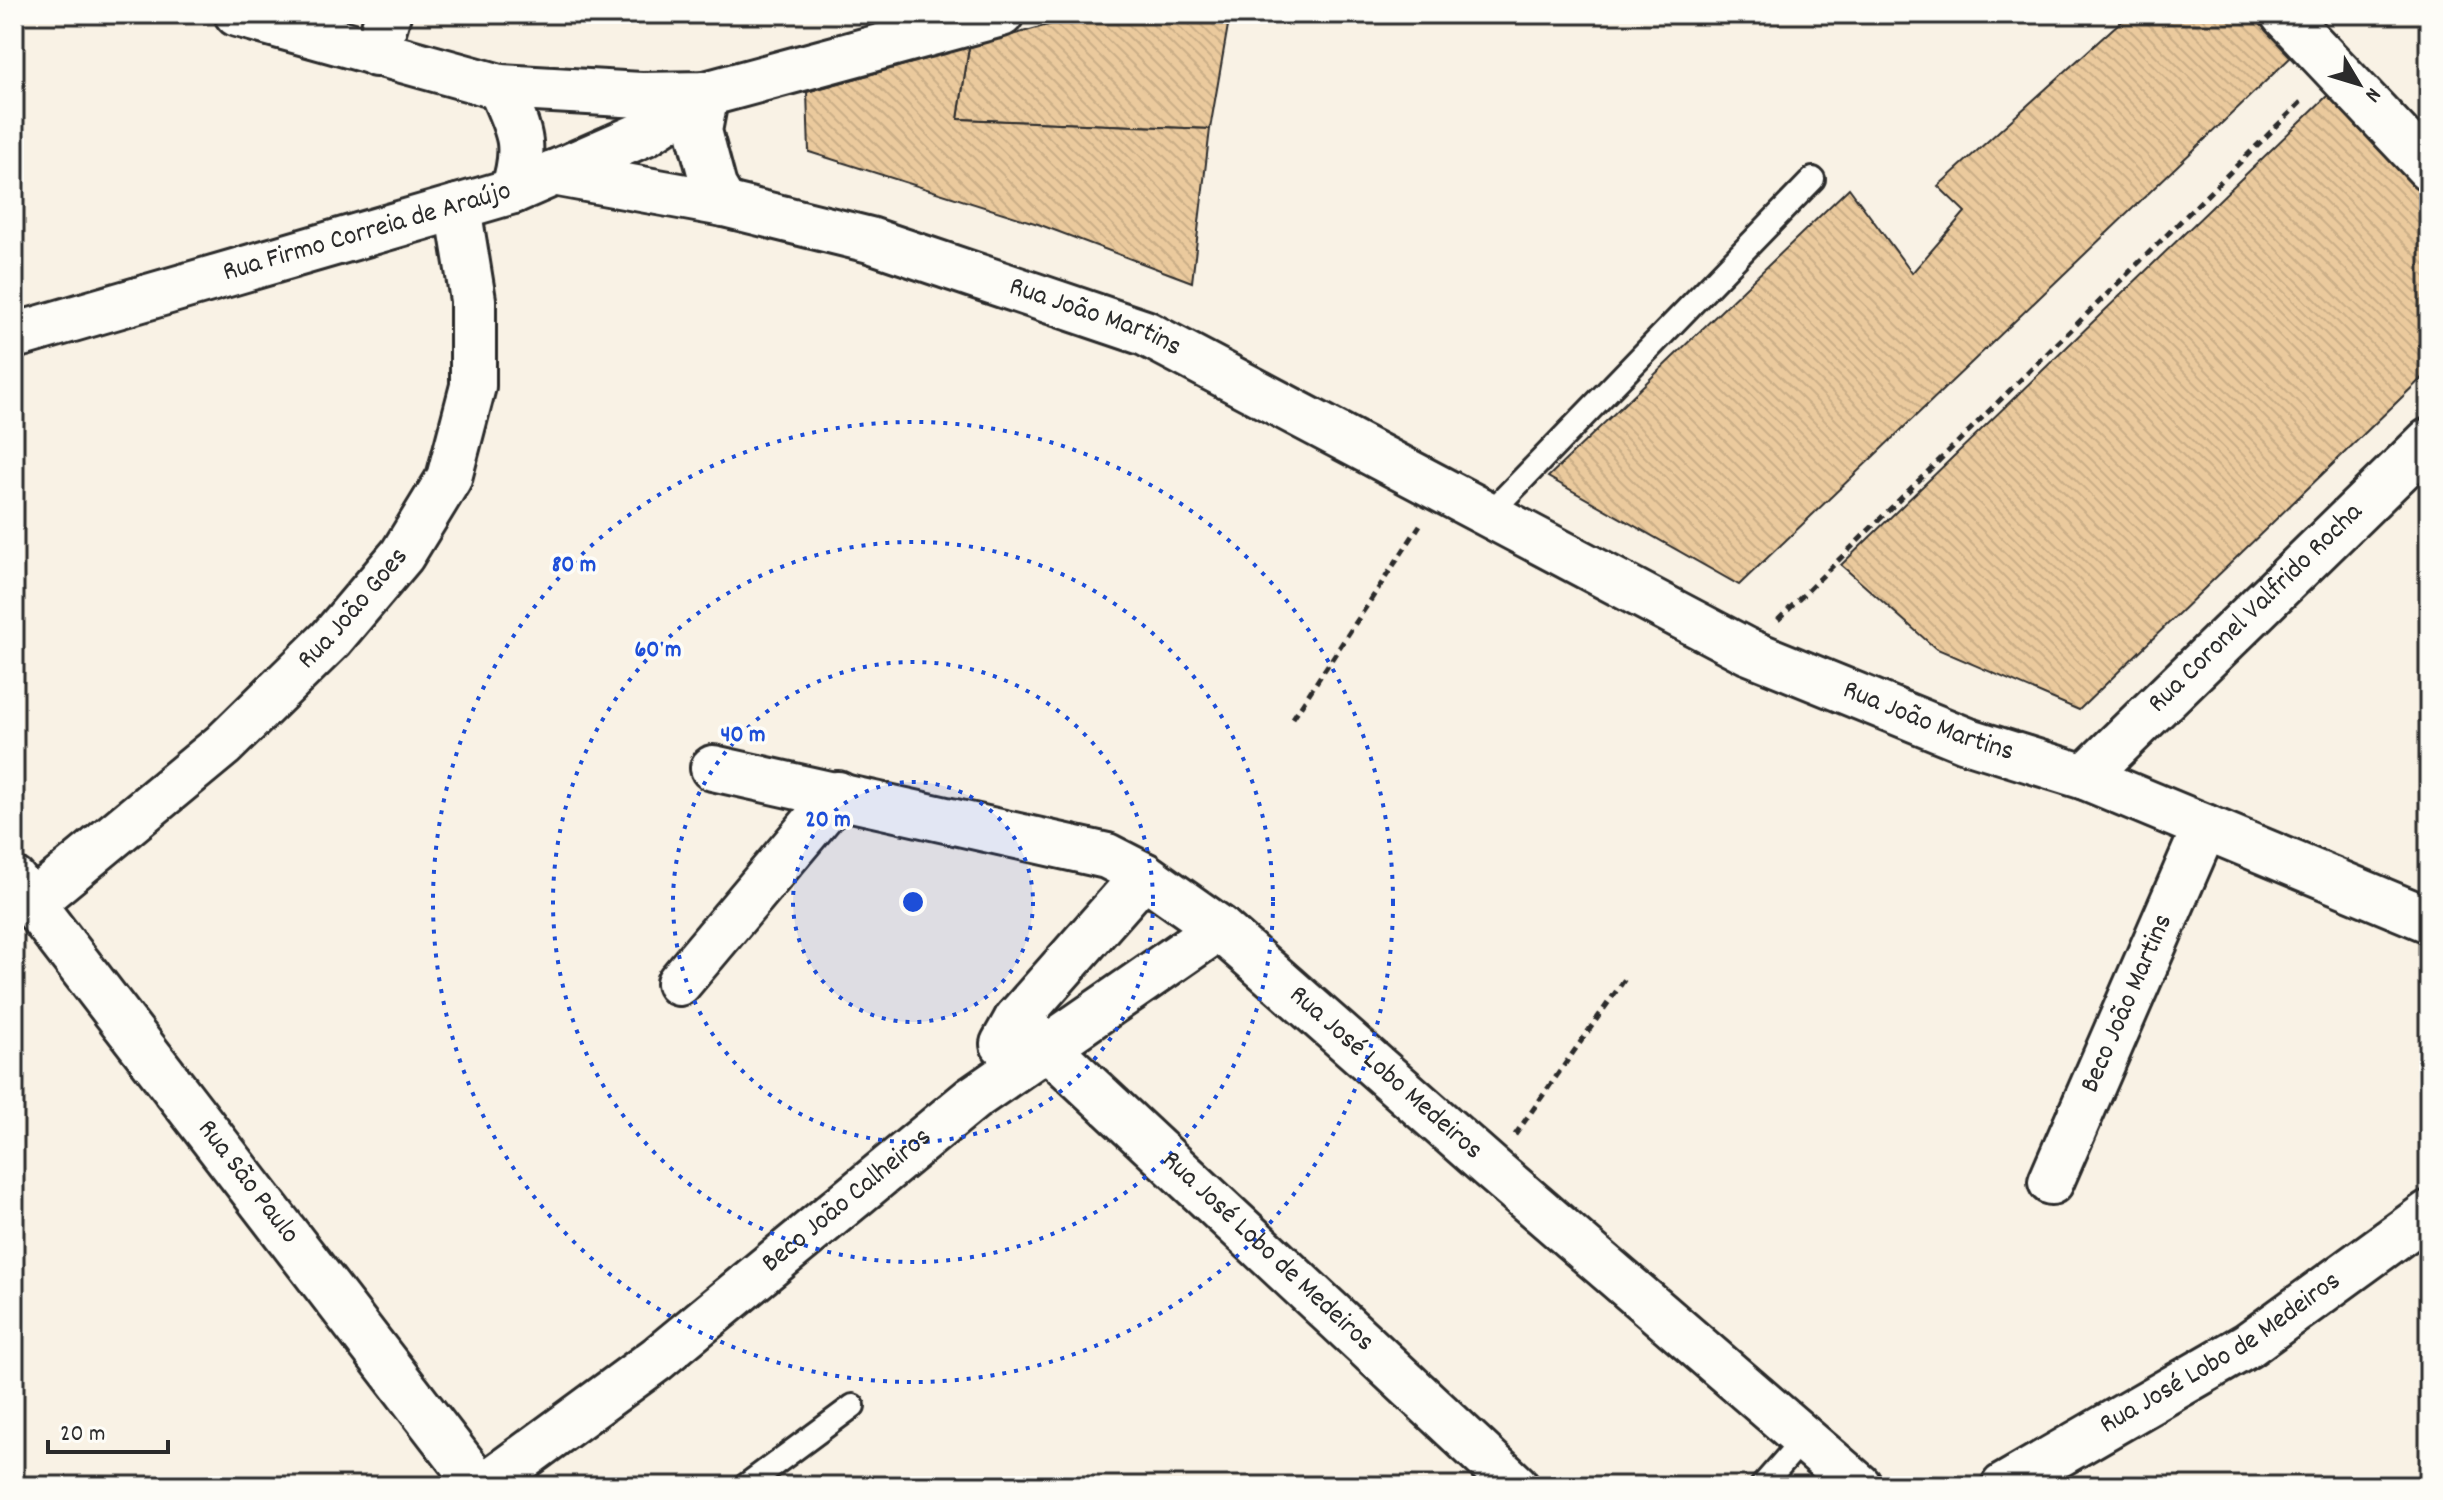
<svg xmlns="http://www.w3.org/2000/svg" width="2443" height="1500" font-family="Dekko,sans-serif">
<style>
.building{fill:url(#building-back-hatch);stroke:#2b2b2b;stroke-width:2}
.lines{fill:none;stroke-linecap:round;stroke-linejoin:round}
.lane-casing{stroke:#2b2b2b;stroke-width:28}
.street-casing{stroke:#2b2b2b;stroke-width:50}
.secondary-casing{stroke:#2b2b2b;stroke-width:50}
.path{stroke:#2b2b2b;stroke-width:5;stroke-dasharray:8 6;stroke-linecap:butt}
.lane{stroke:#fdfcf7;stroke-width:22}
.street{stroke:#fdfcf7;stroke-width:44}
.secondary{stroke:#fdfcf7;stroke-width:44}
.ring{fill:none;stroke:#1d4ed8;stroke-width:4;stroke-dasharray:4 8}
.labels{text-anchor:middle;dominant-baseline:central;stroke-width:7;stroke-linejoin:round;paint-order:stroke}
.street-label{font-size:28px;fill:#2b2b2b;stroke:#fdfcf7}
.centre{fill:#1d4ed8;stroke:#fdfcf7;stroke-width:4}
.ring-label{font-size:24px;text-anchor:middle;font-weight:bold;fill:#1d4ed8;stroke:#fdfcf7;stroke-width:7;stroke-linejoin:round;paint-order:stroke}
</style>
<defs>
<pattern id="building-back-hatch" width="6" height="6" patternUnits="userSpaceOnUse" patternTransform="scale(2)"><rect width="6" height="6" fill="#ebca9d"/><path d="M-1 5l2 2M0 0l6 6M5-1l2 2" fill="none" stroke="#caae87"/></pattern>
</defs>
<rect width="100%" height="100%" fill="#f9f2e5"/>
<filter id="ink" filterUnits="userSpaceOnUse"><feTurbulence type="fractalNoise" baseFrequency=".0125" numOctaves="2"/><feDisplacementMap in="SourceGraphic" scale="16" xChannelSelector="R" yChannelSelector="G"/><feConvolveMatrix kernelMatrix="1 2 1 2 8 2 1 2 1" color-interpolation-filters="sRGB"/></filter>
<g filter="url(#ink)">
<g class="building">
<polygon points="1087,14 1230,14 1210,129 958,119 969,47"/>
<polygon points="2129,14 2250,14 2292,56 1739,585 1548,477 1849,188 1912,273 1965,212 1938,186"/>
<polygon points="969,47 958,119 1210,129 1192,282 1038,224 809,152 807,92"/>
<polygon points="2328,95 2429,199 2429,371 2079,710 1935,648 1841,565"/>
</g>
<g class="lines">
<g class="lane-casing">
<g id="lane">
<polyline points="1489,514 1813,179"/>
<polyline points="745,1486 853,1406"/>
<polyline points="1762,1486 1804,1438"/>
</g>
</g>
<g class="street-casing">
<g id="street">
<polyline points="2283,14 2429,168"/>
<polyline points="376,54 388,14"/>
<polyline points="706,94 699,131 714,187 724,204"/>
<path id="s1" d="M 553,173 L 724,204 L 870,240 L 1145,333 L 1747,651 L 1966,740 L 2085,777 L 2429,920"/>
<path id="s2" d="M 713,768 L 1107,856 L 1144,875 L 1219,928 L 1491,1168 L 1859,1486"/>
<path id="s3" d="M 2085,777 L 2429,441"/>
<path id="s4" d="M 31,904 L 223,745 L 331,639 L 402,555 L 449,478 L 473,386 L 473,300 L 458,207"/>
<polyline points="679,983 838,794"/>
<path id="s5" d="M 1017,1019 L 1516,1486"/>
<polyline points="1003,1044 1017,1019 1144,875"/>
<path id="s6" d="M 2051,1182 L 2205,827"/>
<path id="s7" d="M 484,1486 L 657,1359 L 972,1099 L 1219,928"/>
<path id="s8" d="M 2004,1486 L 2248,1345 L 2429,1213"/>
</g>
</g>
<g class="secondary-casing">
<g id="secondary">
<polyline points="237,14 500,87 641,95 706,94 1001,14"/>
<path d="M 500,87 C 519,131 528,143 513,191"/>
<path id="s9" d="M 14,336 L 513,191 L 646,133 L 706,94"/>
<path id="s10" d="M 14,880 L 480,1486"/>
</g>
</g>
<g class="path">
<polyline points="1778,620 2305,98"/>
<polyline points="1293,718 1420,525"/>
<polyline points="1515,1135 1627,976"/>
</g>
<use href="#lane" class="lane"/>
<use href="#street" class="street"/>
<use href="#secondary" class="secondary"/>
</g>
</g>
<circle cx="913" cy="902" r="120" fill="#1d4ed8" fill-opacity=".12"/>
<g class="ring">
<circle cx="913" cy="902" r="120"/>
<circle cx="913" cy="902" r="240"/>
<circle cx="913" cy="902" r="360"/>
<circle cx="913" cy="902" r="480"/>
</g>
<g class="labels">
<g class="street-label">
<text stroke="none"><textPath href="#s9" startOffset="368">Rua Firmo Correia de Araújo</textPath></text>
<text stroke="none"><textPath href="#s1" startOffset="562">Rua João Martins</textPath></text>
<text stroke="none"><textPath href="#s4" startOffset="438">Rua João Goes</textPath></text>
<text stroke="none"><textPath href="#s3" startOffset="240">Rua Coronel Valfrido Rocha</textPath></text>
<text stroke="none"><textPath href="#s1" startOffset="1490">Rua João Martins</textPath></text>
<text stroke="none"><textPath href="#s6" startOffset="194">Beco João Martins</textPath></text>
<text stroke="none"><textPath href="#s2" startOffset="758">Rua José Lobo Medeiros</textPath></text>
<text stroke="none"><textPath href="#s10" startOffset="382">Rua São Paulo</textPath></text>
<text stroke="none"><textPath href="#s7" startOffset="462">Beco João Calheiros</textPath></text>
<text stroke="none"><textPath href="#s5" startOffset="342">Rua José Lobo de Medeiros</textPath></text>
<text stroke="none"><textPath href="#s8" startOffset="254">Rua José Lobo de Medeiros</textPath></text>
</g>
</g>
<circle cx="913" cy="902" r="12" class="centre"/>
<g class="ring-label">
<text x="574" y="571">80 m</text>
<text x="658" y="656">60 m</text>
<text x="743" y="741">40 m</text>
<text x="828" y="826">20 m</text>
</g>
<rect width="2443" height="1500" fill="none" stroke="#fdfcf7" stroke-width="48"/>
<rect x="24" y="24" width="2395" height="1452" fill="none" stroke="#2b2b2b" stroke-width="3" filter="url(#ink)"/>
<g transform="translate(2359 84) rotate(128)" stroke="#fdfcf7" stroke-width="6" paint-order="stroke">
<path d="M0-6L14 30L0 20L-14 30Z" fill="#2b2b2b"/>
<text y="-12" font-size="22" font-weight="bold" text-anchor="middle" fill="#2b2b2b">N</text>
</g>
<path d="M48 1440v12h120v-12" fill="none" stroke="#2b2b2b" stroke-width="4"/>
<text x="60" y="1440" font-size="24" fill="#2b2b2b" stroke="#fdfcf7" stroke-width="6" paint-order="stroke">20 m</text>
</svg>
